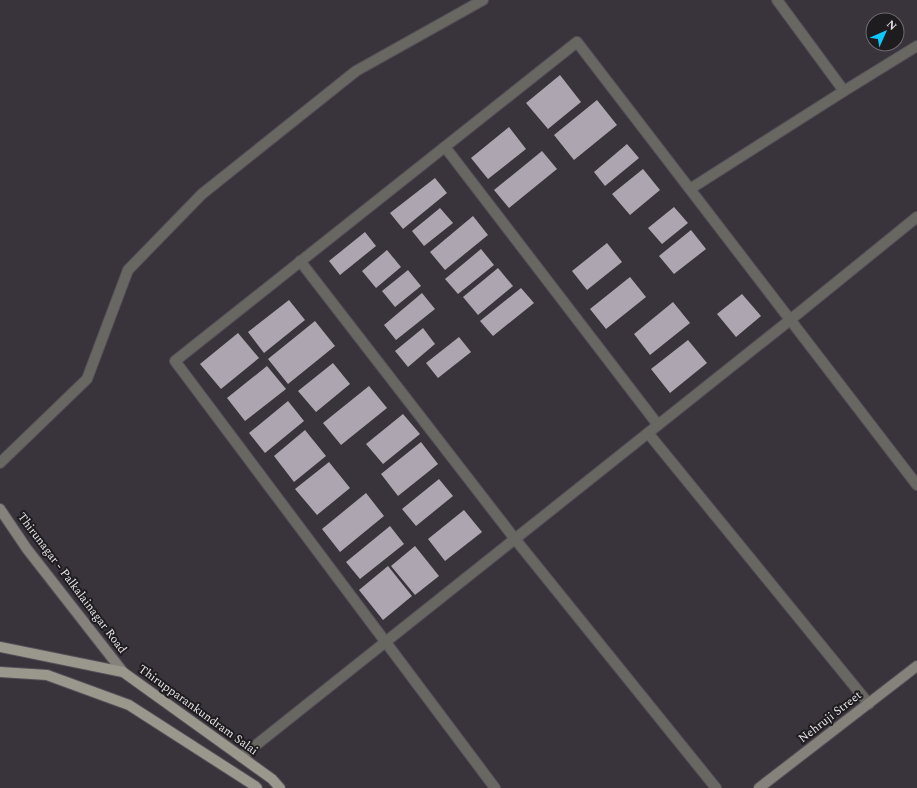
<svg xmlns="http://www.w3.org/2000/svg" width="917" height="788" font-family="Spectral,serif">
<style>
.building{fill:#ada6b0}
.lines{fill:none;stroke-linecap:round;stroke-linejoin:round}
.minor-casing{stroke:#554f57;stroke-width:12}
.secondary-casing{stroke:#554f57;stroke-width:12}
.primary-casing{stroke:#554f57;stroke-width:12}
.minor{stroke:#686762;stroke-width:10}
.secondary{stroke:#84827a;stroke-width:10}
.primary{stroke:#9a978d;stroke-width:10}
.labels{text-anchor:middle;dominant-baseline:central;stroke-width:4;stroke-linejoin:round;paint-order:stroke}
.street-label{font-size:12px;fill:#e7e3e8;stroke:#1e1c1f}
</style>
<rect width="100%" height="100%" fill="#39333b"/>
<g class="building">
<polygon points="560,75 581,102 548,129 526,103"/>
<polygon points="597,100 617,125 574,160 554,135"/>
<polygon points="509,127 526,149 488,179 471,158"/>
<polygon points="627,144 639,158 605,186 594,172"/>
<polygon points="542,151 557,169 509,208 494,190"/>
<polygon points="643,169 660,190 630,215 612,194"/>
<polygon points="435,178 447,193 403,229 390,213"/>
<polygon points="674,207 688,223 662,244 648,228"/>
<polygon points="440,208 453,223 424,246 412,231"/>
<polygon points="473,216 488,235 445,270 430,252"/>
<polygon points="691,230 706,249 674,274 659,256"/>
<polygon points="365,232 376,246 340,275 329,261"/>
<polygon points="607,243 622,262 587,290 572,271"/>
<polygon points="481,249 494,265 458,294 445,279"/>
<polygon points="387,250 401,267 376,288 362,271"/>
<polygon points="498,268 513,286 478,315 463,297"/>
<polygon points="408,270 421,286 395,307 382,291"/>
<polygon points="630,277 646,297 606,329 590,309"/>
<polygon points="521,288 534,303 493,336 480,321"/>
<polygon points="422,293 435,309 396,340 384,325"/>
<polygon points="742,294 761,316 736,337 717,314"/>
<polygon points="289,300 305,320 264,353 248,332"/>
<polygon points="673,302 690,323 650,355 634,334"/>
<polygon points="315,321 335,346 288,384 268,359"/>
<polygon points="423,328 435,344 408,367 395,351"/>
<polygon points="238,333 259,358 221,389 200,364"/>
<polygon points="459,337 471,352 438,378 426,363"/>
<polygon points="688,340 707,363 670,393 651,369"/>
<polygon points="333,363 350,384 316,412 298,391"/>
<polygon points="267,366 286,389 245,421 227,398"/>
<polygon points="369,386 387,408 341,445 323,423"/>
<polygon points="288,401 304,421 265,453 249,433"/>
<polygon points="403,414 420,434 383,464 366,444"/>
<polygon points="305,430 326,456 294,482 274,456"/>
<polygon points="421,442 438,464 398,496 381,474"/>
<polygon points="329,462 350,488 317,515 295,489"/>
<polygon points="439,479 453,496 416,526 402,509"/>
<polygon points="366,493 384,516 340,552 322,529"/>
<polygon points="464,510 482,532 445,561 428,539"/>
<polygon points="390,526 404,544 360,579 346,562"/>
<polygon points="415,546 439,576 415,595 391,566"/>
<polygon points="388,566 412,596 383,620 359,590"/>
</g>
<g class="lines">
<g class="minor-casing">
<g id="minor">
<polyline points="777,0 844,91"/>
<polyline points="445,147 658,425"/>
<polyline points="690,189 844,91 917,46"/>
<polyline points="300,261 515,539 716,788"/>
<polyline points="648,433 869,704"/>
<polyline points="0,463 87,379 128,270 202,194 356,71 483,0"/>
<polyline points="241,757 790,320 917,217"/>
<polyline points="495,788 175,361 577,42 917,485"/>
</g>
</g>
<g class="secondary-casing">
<g id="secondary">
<polyline points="0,509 27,549 123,672"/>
<polyline points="759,788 917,666"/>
</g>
</g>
<g class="primary-casing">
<g id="primary">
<polyline points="0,647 123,672 272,779 280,788"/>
<polyline points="0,672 47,675 129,705 255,786 257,788"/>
</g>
</g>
<use href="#minor" class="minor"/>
<use href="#secondary" class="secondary"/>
<use href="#primary" class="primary"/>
</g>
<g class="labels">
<g class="street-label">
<text transform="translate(72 583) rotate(53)">Thirunagar - Palkalainagar Road</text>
<text transform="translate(198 710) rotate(36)">Thirupparankundram Salai</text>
<text transform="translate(830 717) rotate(-38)">Nehruji Street</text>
</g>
</g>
<g transform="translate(885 32) rotate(45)"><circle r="19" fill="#1e1c1f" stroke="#6e6c6f"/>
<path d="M0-3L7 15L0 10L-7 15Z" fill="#0dcafa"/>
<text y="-6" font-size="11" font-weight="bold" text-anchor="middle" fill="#e7e3e8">N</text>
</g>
</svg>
